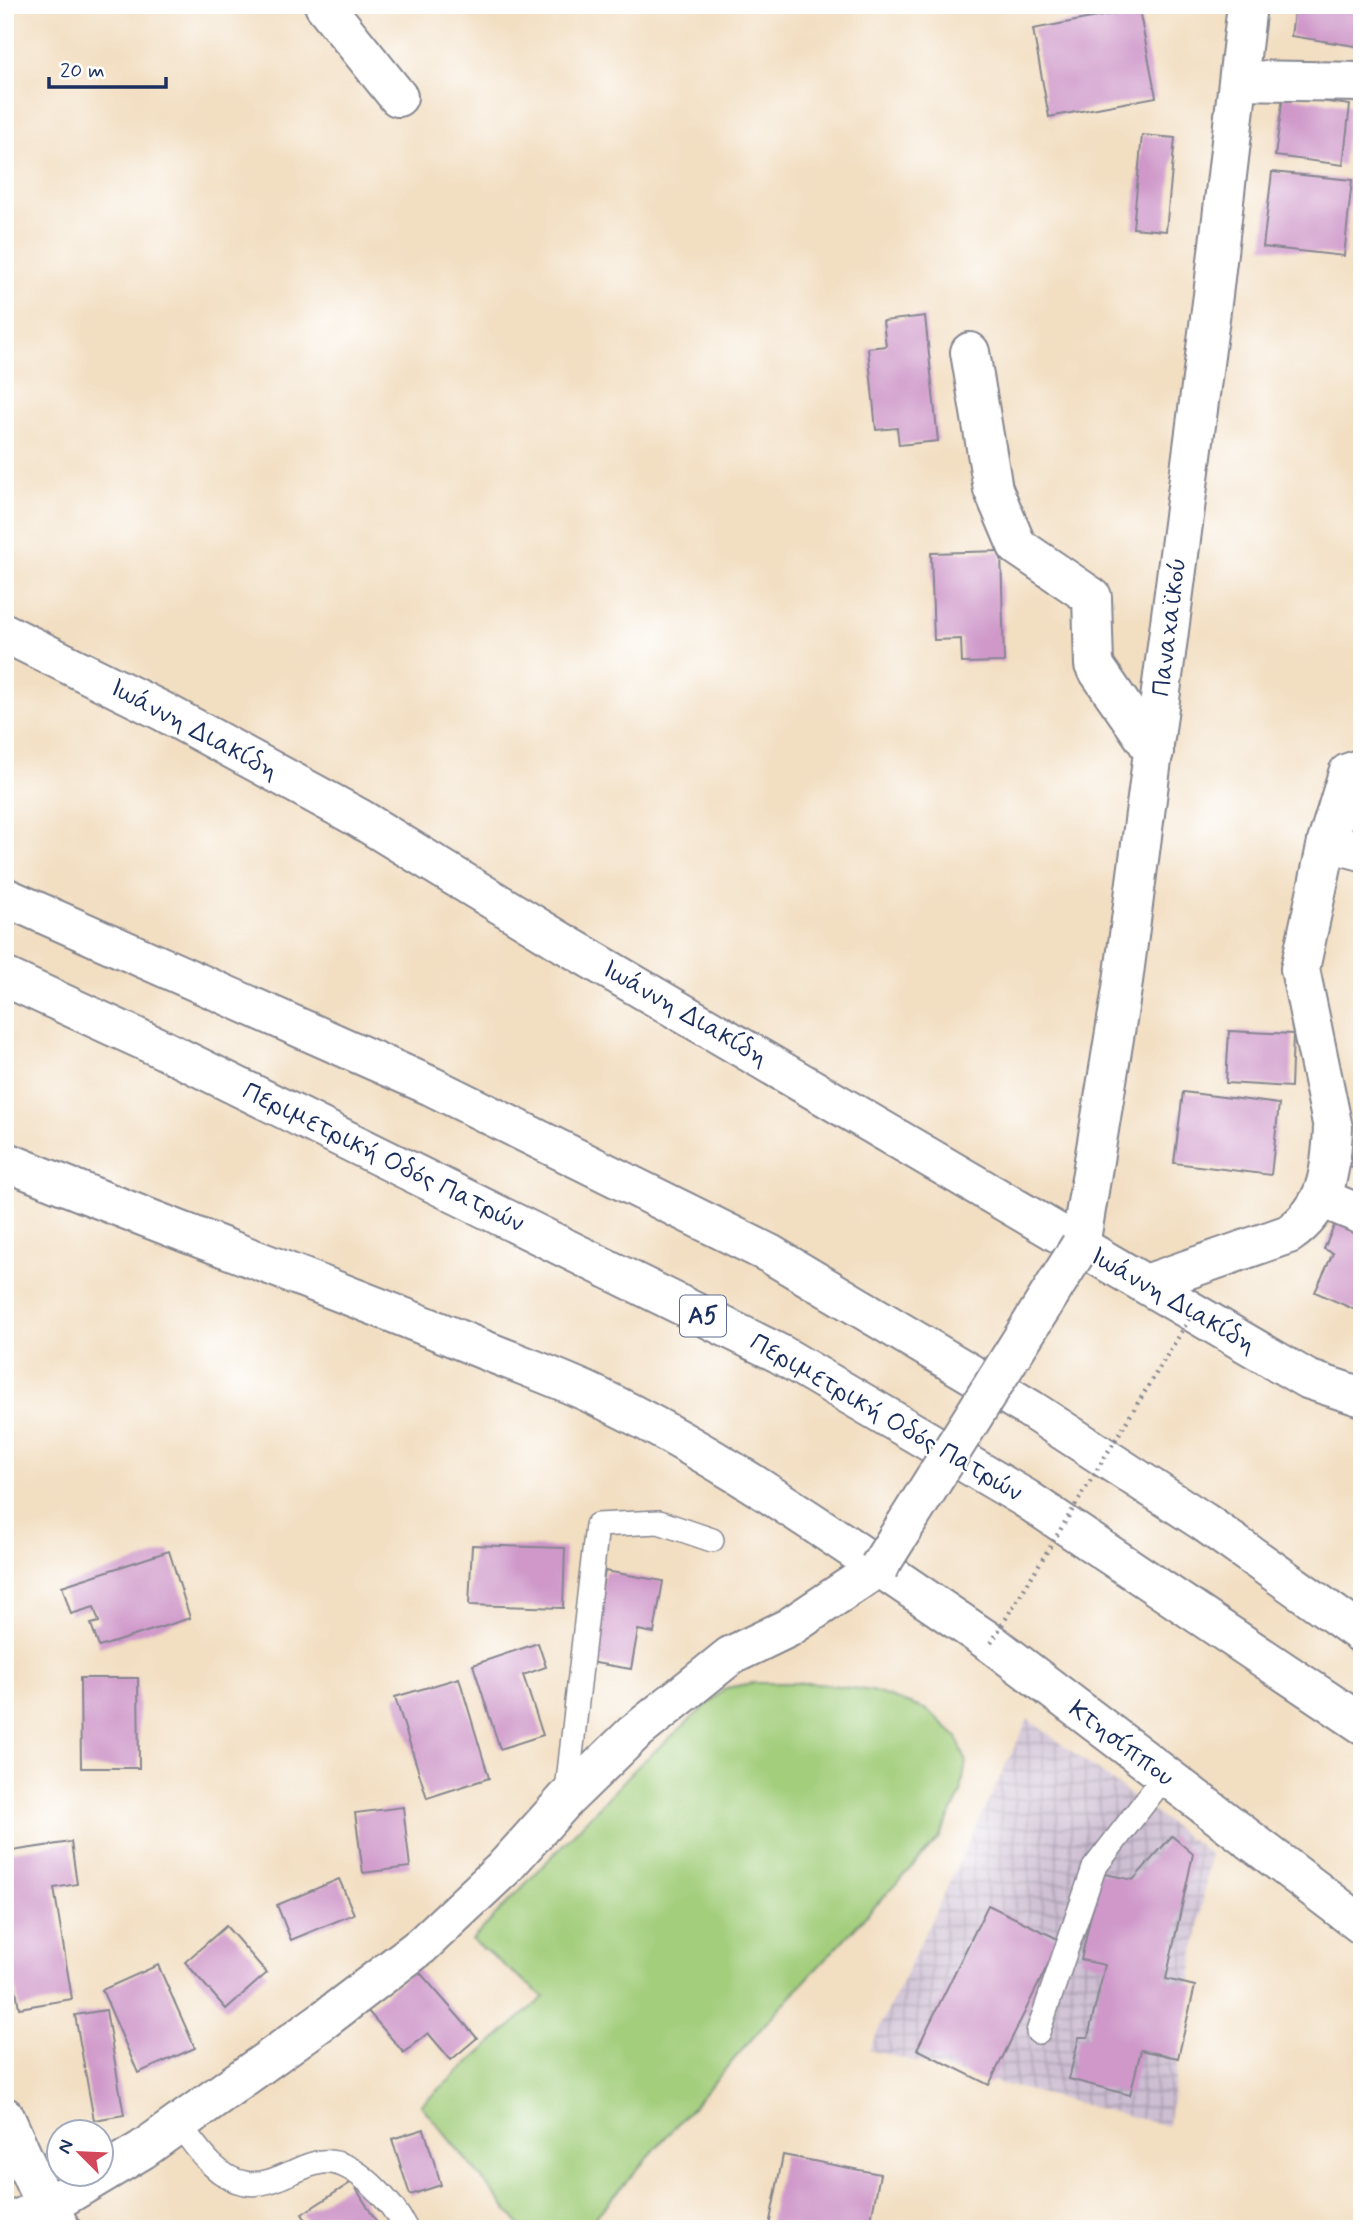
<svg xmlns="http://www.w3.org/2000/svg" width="1367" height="2234" font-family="Mynerve,sans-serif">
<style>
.industrial{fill:url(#industrial-grid)}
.grass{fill:#a3ce7b;stroke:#5f7e6c;stroke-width:2}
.building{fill:#cf98c9}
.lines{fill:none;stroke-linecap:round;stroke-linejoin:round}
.service-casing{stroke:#868690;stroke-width:26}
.minor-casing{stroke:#868690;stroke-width:42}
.tertiary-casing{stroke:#868690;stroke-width:42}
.secondary-casing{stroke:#868690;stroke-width:42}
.motorway-casing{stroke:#868690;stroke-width:42}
.service{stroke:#fff;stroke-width:23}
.minor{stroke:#fff;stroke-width:38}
.tertiary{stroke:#fff;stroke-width:38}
.secondary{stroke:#fff;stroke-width:38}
.motorway{stroke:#fff;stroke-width:38}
.secondary-bridge-casing{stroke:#868690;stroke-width:42;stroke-linecap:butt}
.path-bridge{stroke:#868690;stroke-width:4.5;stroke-dasharray:2 5;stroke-linecap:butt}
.secondary-bridge{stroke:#fff;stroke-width:38}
.labels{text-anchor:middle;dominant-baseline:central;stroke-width:5;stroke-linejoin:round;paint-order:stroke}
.shield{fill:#fff;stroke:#5f6d8e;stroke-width:2}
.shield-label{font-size:24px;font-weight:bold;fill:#1b2f5e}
.street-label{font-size:26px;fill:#1b2f5e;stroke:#fff}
</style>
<defs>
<pattern id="industrial-grid" width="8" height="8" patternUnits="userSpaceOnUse" patternTransform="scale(1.75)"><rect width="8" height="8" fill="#cdbed2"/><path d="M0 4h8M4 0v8" fill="none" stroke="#a69bae"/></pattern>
</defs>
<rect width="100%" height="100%" fill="#fff"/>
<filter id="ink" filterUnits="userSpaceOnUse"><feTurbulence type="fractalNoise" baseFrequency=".0143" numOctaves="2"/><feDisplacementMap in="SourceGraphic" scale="14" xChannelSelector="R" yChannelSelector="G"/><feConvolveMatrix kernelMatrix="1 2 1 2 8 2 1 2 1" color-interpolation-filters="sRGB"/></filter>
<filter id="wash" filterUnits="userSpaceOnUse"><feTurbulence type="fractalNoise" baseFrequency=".00686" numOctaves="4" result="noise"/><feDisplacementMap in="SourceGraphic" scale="28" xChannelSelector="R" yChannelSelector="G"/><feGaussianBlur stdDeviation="1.57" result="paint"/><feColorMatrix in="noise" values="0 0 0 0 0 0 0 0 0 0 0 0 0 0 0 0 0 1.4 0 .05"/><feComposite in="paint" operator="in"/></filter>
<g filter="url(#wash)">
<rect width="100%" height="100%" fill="#f2dec1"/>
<polygon class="industrial" points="1028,1719 1210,1854 1168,2126 869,2050"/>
<polygon class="grass" points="753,1683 818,1683 872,1691 927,1710 957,1737 966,1761 961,1793 939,1838 772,2016 585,2229 523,2229 421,2105 544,1997 472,1940 638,1766 726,1688"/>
<g id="blocks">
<g class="building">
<polygon points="1295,5 1362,5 1362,47 1291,36"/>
<polygon points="1139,9 1156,97 1049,117 1033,29"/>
<polygon points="1283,96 1350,105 1343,165 1275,156"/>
<polygon points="1142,135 1175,138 1166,231 1133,228"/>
<polygon points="1272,172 1352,180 1344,256 1263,247"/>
<polygon points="925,316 938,441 899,445 897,428 876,430 868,348 886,346 883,321"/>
<polygon points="1001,551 1004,662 962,663 961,639 934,640 931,553"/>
<polygon points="1229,1031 1293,1034 1291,1087 1226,1083"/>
<polygon points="1183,1092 1279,1104 1271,1175 1174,1163"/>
<polygon points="1361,1132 1362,1132 1362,1170 1350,1166"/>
<polygon points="1338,1217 1362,1227 1362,1313 1315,1292 1333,1253 1324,1249"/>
<polygon points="472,1545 565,1548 563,1608 469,1605"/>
<polygon points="169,1551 190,1618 99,1647 91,1624 99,1622 94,1607 71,1614 62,1586"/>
<polygon points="605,1571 663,1581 654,1633 638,1630 631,1669 589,1662"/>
<polygon points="538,1643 546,1667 523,1675 543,1735 500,1749 473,1665"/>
<polygon points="80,1678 138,1678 139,1768 81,1768"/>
<polygon points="459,1678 489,1778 427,1798 395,1697"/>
<polygon points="403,1807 410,1867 363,1873 355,1813"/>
<polygon points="1172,1836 1193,1854 1166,1979 1195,1986 1178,2058 1141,2050 1130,2095 1069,2079 1079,2037 1088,2037 1105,1965 1081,1960 1100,1873 1133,1880"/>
<polygon points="71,1842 77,1884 54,1888 72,1999 19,2008 5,1922 5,1852"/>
<polygon points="339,1879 354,1914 291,1940 277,1905"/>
<polygon points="988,1905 1060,1940 989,2085 917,2049"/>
<polygon points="226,1926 267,1973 226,2009 185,1962"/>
<polygon points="158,1965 195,2048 138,2073 102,1990"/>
<polygon points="416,1968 477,2038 451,2060 428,2033 404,2053 367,2010"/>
<polygon points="106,2010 124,2115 94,2120 75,2015"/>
<polygon points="424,2129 441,2185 410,2195 392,2139"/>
<polygon points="783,2155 880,2174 869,2229 783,2229 769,2226"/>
<polygon points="352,2182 381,2229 312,2229 302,2214"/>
</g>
</g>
</g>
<g filter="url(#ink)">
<use href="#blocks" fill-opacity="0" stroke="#868690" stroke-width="2"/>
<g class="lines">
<g class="service-casing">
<g id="service">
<polyline points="566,1799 597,1525 659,1522 712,1540"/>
<polyline points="1038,2032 1094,1868 1164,1777"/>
<path d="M 179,2124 C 196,2146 215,2178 245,2183 C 273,2188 297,2165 322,2162 C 355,2158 393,2204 406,2229"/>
</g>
</g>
<g class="minor-casing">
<g id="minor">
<polyline points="324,5 398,97"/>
<polyline points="1239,80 1362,82"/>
<polyline points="970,352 993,489 1017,546 1092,597 1094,665 1154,752"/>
<polyline points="1327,842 1362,851"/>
<polyline points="1321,1198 1362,1215"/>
<path d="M 1146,1284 L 1289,1234 C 1327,1208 1331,1172 1333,1128 L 1300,969 L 1327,842 L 1348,773 L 1362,768"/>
<polyline points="5,2117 36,2186 61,2229"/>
</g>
</g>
<g class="tertiary-casing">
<g id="tertiary">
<polyline points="5,633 164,712 359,818 565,944 1307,1379 1362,1397"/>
<path d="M 5,1161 C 161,1226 321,1282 477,1347 C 516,1363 556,1377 594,1395 C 693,1442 788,1505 879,1567 L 788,1628 L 730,1656 L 633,1734 L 566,1799 L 503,1869 L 421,1946 L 325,2019 L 142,2150 L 48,2206 L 5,2225"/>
</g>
</g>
<g class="secondary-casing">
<g id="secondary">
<polyline points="1080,1246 1122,989 1213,295 1247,5"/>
<polyline points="879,1567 991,1643 1362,1925"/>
</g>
</g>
<g class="motorway-casing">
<g id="motorway">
<polyline points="5,897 431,1086 770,1254 1030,1409 1204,1522 1362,1634"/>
<polyline points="5,977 160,1048 780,1354 1025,1498 1362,1724"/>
</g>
</g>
<use href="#service" class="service"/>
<use href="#minor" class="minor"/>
<use href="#tertiary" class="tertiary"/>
<use href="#secondary" class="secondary"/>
<use href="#motorway" class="motorway"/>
<g class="secondary-bridge-casing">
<polyline id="secondary-bridge" points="879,1567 1080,1246"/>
</g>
<polyline class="path-bridge" points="991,1643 1193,1313"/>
<use href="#secondary-bridge" class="secondary-bridge"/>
</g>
</g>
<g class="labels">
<rect class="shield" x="680" y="1295.5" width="46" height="41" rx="5"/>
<g class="shield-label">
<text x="703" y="1316">Α5</text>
</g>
<g class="street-label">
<text transform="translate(1170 627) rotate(-83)">Παναχαϊκού</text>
<text transform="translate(194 730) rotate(28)">Ιωάννη Διακίδη</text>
<text transform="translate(685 1014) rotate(30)">Ιωάννη Διακίδη</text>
<text transform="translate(383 1158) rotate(26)">Περιμετρική Οδός Πατρών</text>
<text transform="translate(1173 1301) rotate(30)">Ιωάννη Διακίδη</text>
<text transform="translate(886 1418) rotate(30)">Περιμετρική Οδός Πατρών</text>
<text transform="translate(1121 1744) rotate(37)">Κτησίππου</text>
</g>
</g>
<rect width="1367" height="2234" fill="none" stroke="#fff" stroke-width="28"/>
<g transform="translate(80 2153) rotate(294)"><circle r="33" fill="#ffffff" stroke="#a4acbf" stroke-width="2"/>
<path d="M0-5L12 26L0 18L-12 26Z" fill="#d1495b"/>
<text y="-10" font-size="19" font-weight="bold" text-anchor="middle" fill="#1b2f5e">N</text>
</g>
<path d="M49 77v10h117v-10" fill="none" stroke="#1b2f5e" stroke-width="3.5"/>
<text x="60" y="77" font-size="21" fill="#1b2f5e" stroke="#ffffff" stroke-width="5" paint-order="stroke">20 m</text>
</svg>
